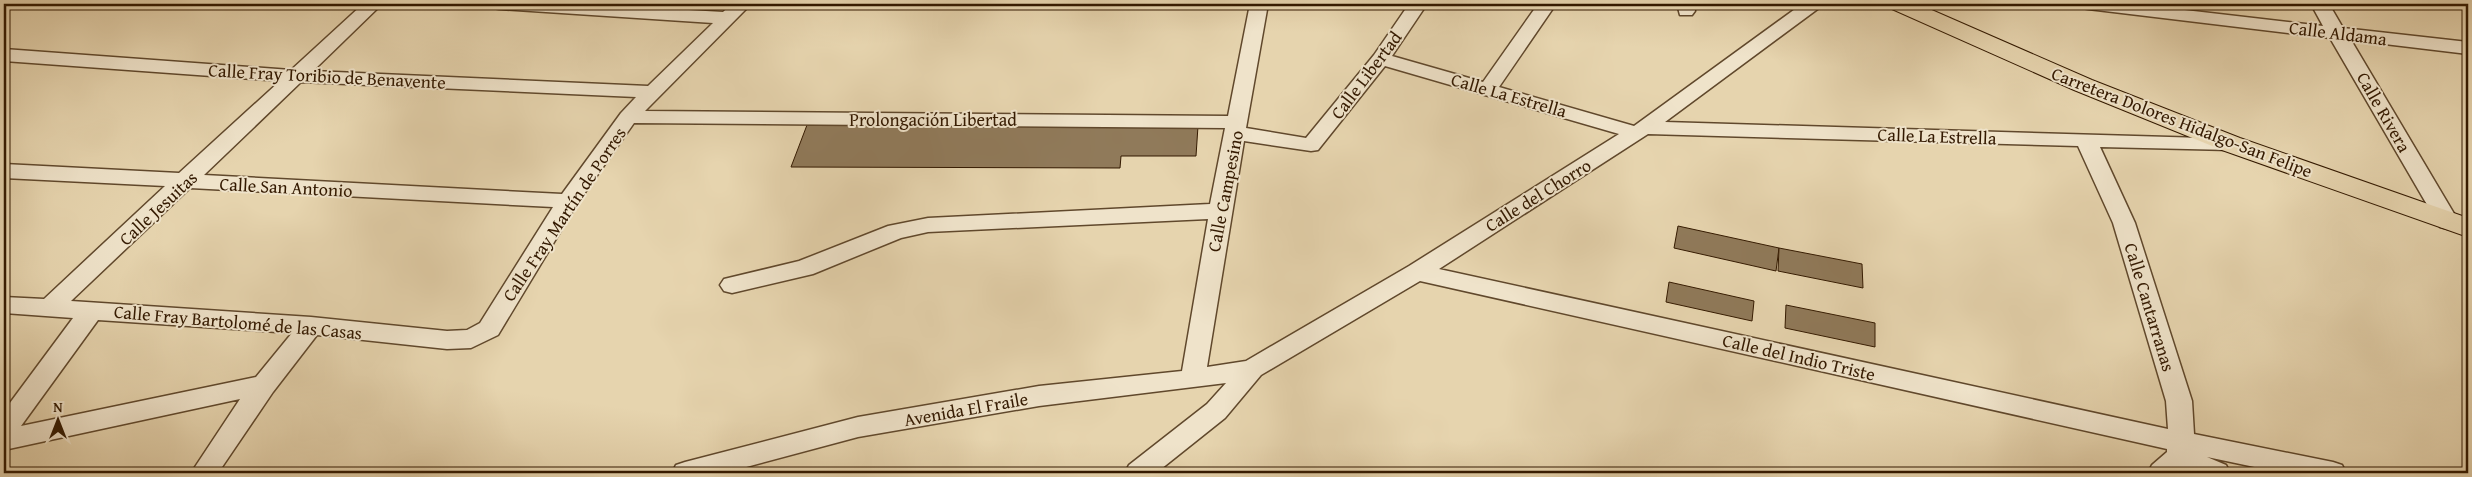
<svg xmlns="http://www.w3.org/2000/svg" width="2472" height="477" font-family="'Gentium Book Plus',serif">
<style>
.building{fill:#907a5a;stroke:#331900}
.lines{fill:none;stroke-linecap:round;stroke-linejoin:round}
.minor-casing{stroke:#60482c;stroke-width:3}
.major-casing{stroke:#331900;stroke-width:2}
.minor{fill:#efe3ca;fill-rule:evenodd}
.major{fill:#e6d4ae;fill-rule:evenodd}
.labels{text-anchor:middle;dominant-baseline:central;stroke-width:4;stroke-linejoin:round;paint-order:stroke}
.street-label{font-size:18px;fill:#331900;stroke:#efe3ca}
</style>
<rect width="100%" height="100%" fill="#e6d4ae"/>
<filter id="stains"><feTurbulence type="fractalNoise" baseFrequency=".004" numOctaves="4"/><feColorMatrix values="0 0 0 0 .2 0 0 0 0 .09 0 0 0 0 .02 0 0 0 .5 -.17"/></filter>
<radialGradient id="worn" r=".72"><stop offset=".6" stop-color="#630" stop-opacity="0"/><stop offset="1" stop-color="#630" stop-opacity=".3"/></radialGradient>
<g class="building">
<polygon points="807,125 1198,126 1196,156 1121,156 1120,168 791,167"/>
<polygon points="1678,226 1779,248 1776,271 1674,248"/>
<polygon points="1779,248 1862,264 1863,288 1778,271"/>
<polygon points="1669,282 1754,301 1752,321 1666,302"/>
<polygon points="1786,305 1875,323 1875,347 1785,328"/>
</g>
<g class="lines">
<g class="minor-casing">
<g id="minor">
<path d="M 363,4 L 382,4 L 313,71 L 648,86 L 713,23 L 499,9 L 493,8 L 490,4 L 585,4 L 723,12 L 732,4 L 751,4 L 645,111 L 1228,116 L 1250,4 L 1268,4 L 1246,128 L 1306,138 L 1374,55 L 1409,4 L 1427,4 L 1392,56 L 1483,82 L 1538,4 L 1556,4 L 1499,87 L 1634,126 L 1802,4 L 1822,4 L 1819,8 L 1665,122 L 2238,139 L 2241,144 L 2238,149 L 2231,150 L 2100,147 L 2135,223 L 2192,401 L 2194,434 L 2333,462 L 2342,465 L 2346,473 L 2283,473 L 2207,457 L 2226,465 L 2230,473 L 2190,473 L 2182,470 L 2179,473 L 2148,473 L 2152,465 L 2167,452 L 2167,449 L 1420,281 L 1261,375 L 1225,418 L 1156,473 L 1125,473 L 1129,465 L 1207,404 L 1226,383 L 1039,406 L 858,437 L 724,473 L 672,473 L 676,465 L 685,462 L 858,417 L 1039,386 L 1182,371 L 1208,219 L 928,232 L 901,238 L 813,274 L 732,293 L 724,291 L 720,285 L 724,279 L 799,261 L 888,226 L 928,218 L 1210,204 L 1225,128 L 634,123 L 577,204 L 498,335 L 471,348 L 447,349 L 317,335 L 273,392 L 218,473 L 191,473 L 240,399 L 4,450 L 4,411 L 73,318 L 4,313 L 4,297 L 44,299 L 165,186 L 4,178 L 4,164 L 179,173 L 280,81 L 4,61 L 4,49 L 291,70 ZM 1385,66 L 1619,134 L 1409,266 L 1246,361 L 1207,367 L 1244,141 L 1311,151 L 1318,150 ZM 301,82 L 636,97 L 621,113 L 562,194 L 204,175 ZM 1648,134 L 2078,146 L 2113,223 L 2166,401 L 2168,429 L 1439,269 ZM 190,188 L 553,207 L 480,323 L 467,330 L 447,331 L 311,317 L 71,301 ZM 98,320 L 292,333 L 256,377 L 21,426 Z"/>
<polygon points="1677,4 1695,4 1695,11 1692,15 1680,15"/>
<polygon points="2079,4 2133,4 2323,26 2311,4 2329,4 2343,28 2468,42 2468,54 2351,40 2459,222 2456,227 2448,229 2440,227 2330,38 2088,9 2082,8"/>
</g>
</g>
<g class="major-casing">
<polygon id="major" points="1889,4 1918,4 2092,80 2240,138 2468,218 2468,237 2222,150 2074,90 1892,9"/>
</g>
<use href="#minor" class="minor"/>
<use href="#major" class="major"/>
</g>
<g class="labels">
<g class="street-label">
<text transform="translate(2338 33) rotate(7)">Calle Aldama</text>
<text transform="translate(1366 75) rotate(-53)">Calle Libertad</text>
<text transform="translate(327 76) rotate(3)">Calle Fray Toribio de Benavente</text>
<text transform="translate(1509 95) rotate(16)">Calle La Estrella</text>
<text transform="translate(2384 112) rotate(60)">Calle Rivera</text>
<text x="933" y="119">Prolongación Libertad</text>
<text transform="translate(2182 122) rotate(21)">Carretera Dolores Hidalgo-San Felipe</text>
<text transform="translate(1937 136) rotate(2)">Calle La Estrella</text>
<text transform="translate(286 187) rotate(3)">Calle San Antonio</text>
<text transform="translate(1225 191) rotate(-79)">Calle Campesino</text>
<text transform="translate(1538 195) rotate(-32)">Calle del Chorro</text>
<text transform="translate(158 208) rotate(-43)">Calle Jesuitas</text>
<text transform="translate(564 214) rotate(-56)">Calle Fray Martín de Porres</text>
<text transform="translate(2150 307) rotate(73)">Calle Cantarranas</text>
<text transform="translate(238 322) rotate(5)">Calle Fray Bartolomé de las Casas</text>
<text transform="translate(1799 357) rotate(13)">Calle del Indio Triste</text>
<text transform="translate(966 409) rotate(-10)">Avenida El Fraile</text>
</g>
</g>
<rect width="2472" height="477" fill="none" stroke="#e6d4ae" stroke-width="20"/>
<rect x="5" y="5" width="2462" height="467" fill="none" stroke="#331900" stroke-width="2.5"/>
<rect x="10" y="10" width="2452" height="457" fill="none" stroke="#331900"/>
<g transform="translate(58 420)" stroke="#efe3ca" stroke-width="4" paint-order="stroke">
<path d="M0-4L9 19L0 12L-9 19Z" fill="#331900"/>
<text y="-8" font-size="14" font-weight="bold" text-anchor="middle" fill="#331900">N</text>
</g>
<rect width="100%" height="100%" filter="url(#stains)"/>
<rect width="100%" height="100%" fill="url(#worn)"/>
</svg>
